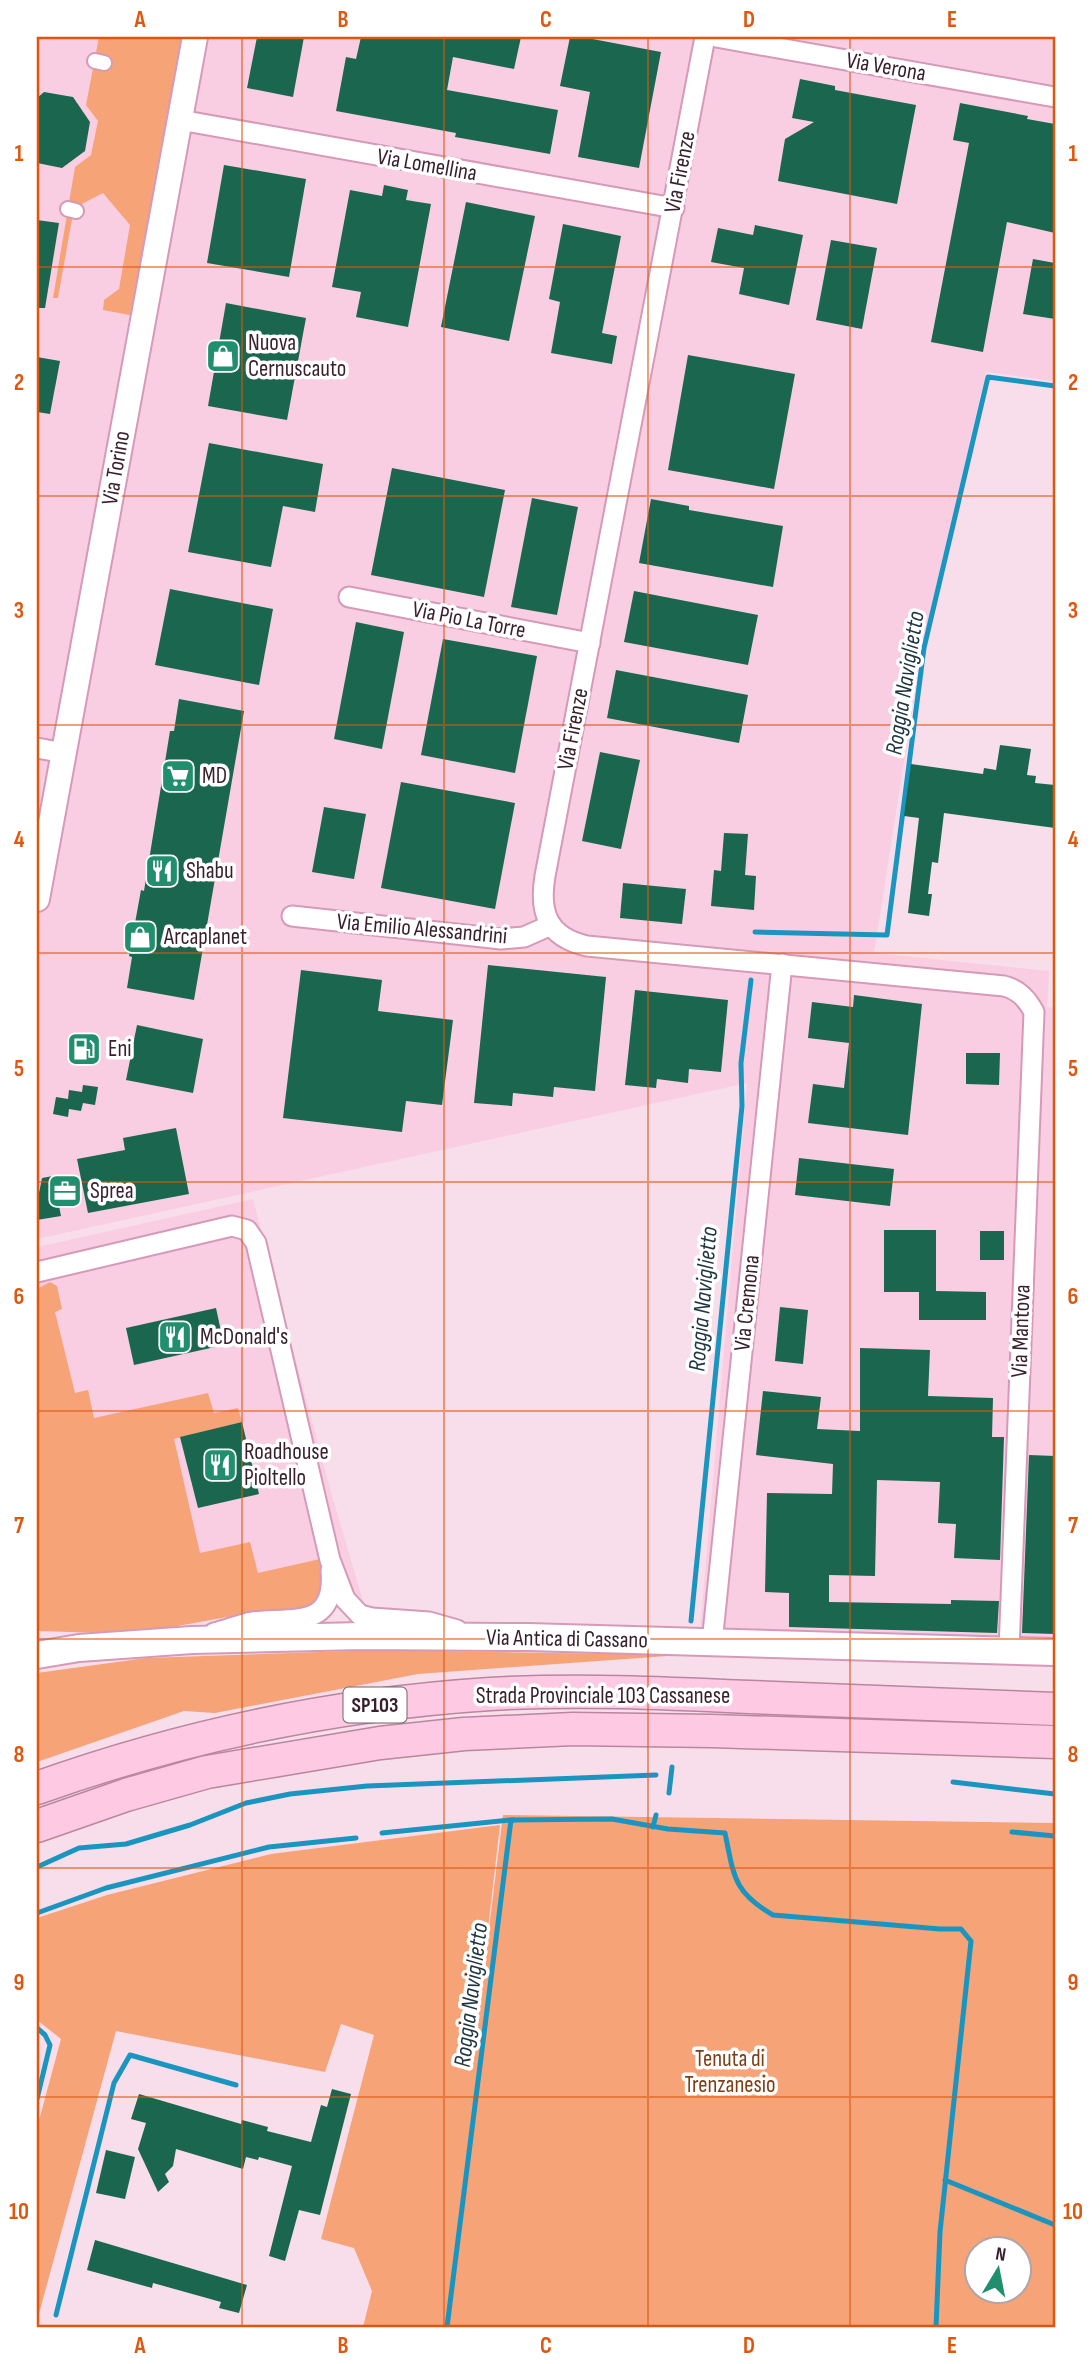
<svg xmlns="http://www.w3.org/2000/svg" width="1092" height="2364" font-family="'Sofia Sans Condensed',sans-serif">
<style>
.built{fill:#f9cee2}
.green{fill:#f6a378;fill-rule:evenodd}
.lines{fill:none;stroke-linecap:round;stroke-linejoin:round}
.stream{stroke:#1a95bf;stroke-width:5}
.building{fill:#1a664e}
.pedestrian-casing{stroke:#d69ab8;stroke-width:18}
.minor-casing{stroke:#d69ab8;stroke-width:23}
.tertiary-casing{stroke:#d69ab8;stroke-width:28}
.secondary-casing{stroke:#d69ab8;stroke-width:30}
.trunk-casing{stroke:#b8869e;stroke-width:35}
.pedestrian{stroke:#fff;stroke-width:14}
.minor{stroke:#fff;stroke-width:19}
.tertiary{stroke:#fff;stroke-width:24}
.secondary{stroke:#fff;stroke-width:26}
.trunk{stroke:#fecae3;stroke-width:32}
.grid{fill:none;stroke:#df560e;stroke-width:2;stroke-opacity:0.55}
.labels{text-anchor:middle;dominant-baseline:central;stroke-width:7;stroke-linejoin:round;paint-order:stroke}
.shield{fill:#fff;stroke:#73626b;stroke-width:2}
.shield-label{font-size:21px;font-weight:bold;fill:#371f2b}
.street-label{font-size:23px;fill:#371f2b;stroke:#fff}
.poi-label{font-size:23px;fill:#371f2b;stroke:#fff;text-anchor:start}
.park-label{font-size:23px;fill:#7f3d15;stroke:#fff}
.water-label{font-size:24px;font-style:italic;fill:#1f3641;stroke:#fff}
.neatline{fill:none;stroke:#df560e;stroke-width:2.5}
.grid-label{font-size:23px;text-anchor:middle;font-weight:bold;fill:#df560e}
</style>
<rect width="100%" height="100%" fill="#f8deea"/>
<g class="built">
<polygon points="37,37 1055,37 1055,381 986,372 922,647 874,953 1049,971 1047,1007 1055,1008 1055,1664 698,1654 747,1083 37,1239"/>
<polygon points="253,1199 331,1492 365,1608 312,1605 220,1590 37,1364 37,1247"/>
</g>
<g class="green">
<polygon points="99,37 184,37 135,316 103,310 104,300 119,289 130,225 103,193 74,208 58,298 53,298 75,167 91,155 98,121 86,105"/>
<polygon points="50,1282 57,1286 62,1309 55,1312 75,1393 88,1390 94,1418 208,1393 214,1413 238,1408 242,1422 174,1439 200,1553 250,1542 258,1573 320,1559 323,1591 319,1601 302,1612 249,1613 134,1634 37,1631 37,1289"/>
<polygon points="378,1650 681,1655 418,1674 215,1713 184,1711 37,1762 37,1673 146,1658"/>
<path d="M 503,1815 L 1055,1823 L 1055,2327 L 363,2327 L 372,2291 L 354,2248 L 321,2239 L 374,2035 L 341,2024 L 325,2072 L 116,2031 L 37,2321 L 37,2128 L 61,2039 L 37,2020 L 37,1918 L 107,1895 L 271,1854 L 500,1825 L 473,2058 ZM 1018,2248 L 1018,2290 L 976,2290 L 976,2248 Z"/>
</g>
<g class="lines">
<g class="stream">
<polyline points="755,932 887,935 924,648 988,377 1055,386"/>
<polyline points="691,1621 742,1106 741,1063 751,980"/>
<polyline points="953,1782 1055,1794"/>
<polyline points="669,1793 672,1767"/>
<polyline points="653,1827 656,1815"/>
<polyline points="1012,1832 1055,1836"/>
<path d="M 382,1833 L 511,1820 L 612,1819 L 668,1829 L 725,1833 C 734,1876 733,1892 773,1915 L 940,1929 L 961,1929 L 971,1941 L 940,2232 L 936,2327"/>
<polyline points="37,1867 79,1848 126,1844 190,1825 246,1803 290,1794 367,1786 656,1775"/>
<polyline points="37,1913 106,1888 269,1847 356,1838"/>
<polyline points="37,2028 45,2035 50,2045 37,2099"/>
<polyline points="945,2180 1055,2225"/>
<polyline points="56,2315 114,2083 130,2055 236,2085"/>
<polyline points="447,2327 511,1820 514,1820"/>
</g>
</g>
<g class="building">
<polygon points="257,37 304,37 293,97 247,88"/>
<polygon points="361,37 521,37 514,69 453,57 447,90 558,110 550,154 455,137 456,133 336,111 346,57 356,59"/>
<polygon points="570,37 582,37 661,52 639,168 578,157 590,92 560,86"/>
<polygon points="800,79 835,86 835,90 916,105 897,204 778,181 785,139 814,122 792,118"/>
<polygon points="44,92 73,97 90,122 85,151 62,168 37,163 37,98"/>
<polygon points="960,103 1028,116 1027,119 1055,124 1055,233 1007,222 983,352 931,342 969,143 953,140"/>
<polygon points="224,165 306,179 289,277 207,263"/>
<polygon points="384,185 408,190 406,200 431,204 408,327 356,317 361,292 332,287 350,190 382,196"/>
<polygon points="466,202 535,216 509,341 441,327"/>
<polygon points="37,220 59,223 45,308 37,308"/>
<polygon points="563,224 621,236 602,333 617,336 612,364 551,353 560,302 549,299"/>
<polygon points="755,225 803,235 789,305 739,294 744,268 711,262 718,228 753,235"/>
<polygon points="831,240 877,248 862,329 816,320"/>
<polygon points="1033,259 1055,263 1055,319 1023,314"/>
<polygon points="226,303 306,318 287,420 208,406"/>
<polygon points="688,355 795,374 774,489 668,470"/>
<polygon points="37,357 60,361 50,414 37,412"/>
<polygon points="209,443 323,464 315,512 283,506 271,567 188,552"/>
<polygon points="392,468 505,490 484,597 371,575"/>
<polygon points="532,498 578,507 557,615 511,607"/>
<polygon points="651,499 689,506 689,510 783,526 773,587 639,563"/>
<polygon points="170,589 273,609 259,685 155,665"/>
<polygon points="634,591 758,615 748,665 624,642"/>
<polygon points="356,622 404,632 382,749 334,739"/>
<polygon points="443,639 537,656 515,773 421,755"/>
<polygon points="616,670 748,695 739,743 607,718"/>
<polygon points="179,699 244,711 194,1000 127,988 132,957 129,956 141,890 144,891 170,731 174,731"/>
<polygon points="1000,745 1031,749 1027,775 1036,776 1035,783 1055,785 1055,828 944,813 938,863 932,862 928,894 932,894 929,916 908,913 919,818 904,816 911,764 983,774 984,768 996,770"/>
<polygon points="600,752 640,760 621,849 582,841"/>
<polygon points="401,782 515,803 495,909 381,888"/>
<polygon points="324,807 366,814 354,879 312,872"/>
<polygon points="724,833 748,834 745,875 756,876 754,910 711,906 714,870 721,871"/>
<polygon points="623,883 686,889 682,924 620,918"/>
<polygon points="488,965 606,977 595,1091 554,1087 553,1097 513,1093 512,1106 474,1103"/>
<polygon points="301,970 382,980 378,1011 453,1020 442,1105 406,1101 402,1132 283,1118"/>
<polygon points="635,990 728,1000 721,1072 689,1069 688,1083 657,1079 656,1088 625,1085"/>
<polygon points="854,995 922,1004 908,1135 808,1123 813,1084 844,1088 849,1043 808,1038 812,1002 853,1007"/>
<polygon points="137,1025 203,1039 193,1093 126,1080"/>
<polygon points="77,1038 94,1041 91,1060 74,1057"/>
<polygon points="966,1053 1000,1053 999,1085 966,1084"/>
<polygon points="83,1085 98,1087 95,1105 83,1103 81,1111 69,1109 68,1117 53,1114 56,1097 68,1099 69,1090 82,1092"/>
<polygon points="176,1128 189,1194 88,1213 77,1159 125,1150 123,1138"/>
<polygon points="799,1158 894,1169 890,1206 795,1195"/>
<polygon points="53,1176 61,1216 37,1220 37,1203 42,1178"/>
<polygon points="884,1230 936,1230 936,1291 986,1292 986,1320 919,1320 919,1292 884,1292"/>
<rect x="980" y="1231" width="24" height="29"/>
<polygon points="780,1307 808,1310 803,1364 775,1361"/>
<polygon points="216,1308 224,1345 134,1365 126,1328"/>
<polygon points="860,1348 930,1350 928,1396 993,1398 992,1437 1004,1437 1000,1560 954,1558 956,1524 938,1523 940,1482 877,1480 875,1576 829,1575 829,1602 951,1604 951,1600 999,1601 997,1633 789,1627 789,1593 765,1592 767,1493 832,1494 833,1464 756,1455 763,1391 821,1397 817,1429 860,1431"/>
<polygon points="242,1422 259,1494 198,1508 180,1437"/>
<polygon points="1029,1455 1055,1456 1055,1634 1022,1633"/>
<polygon points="332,2089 351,2094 320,2215 299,2210 285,2261 269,2256 292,2166 259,2157 258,2160 246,2157 243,2169 176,2149 173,2166 165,2174 169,2182 158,2192 138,2149 146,2123 131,2119 139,2094 241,2124 242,2120 268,2127 267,2131 311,2142 321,2105 327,2107"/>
<polygon points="106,2150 135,2157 125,2199 96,2193"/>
<polygon points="95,2240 247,2285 239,2313 219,2308 221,2302 153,2283 152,2288 87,2270"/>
</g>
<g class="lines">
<g class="pedestrian-casing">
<g id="pedestrian">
<polyline points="95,61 104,63"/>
<polyline points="68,209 76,211"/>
</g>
</g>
<g class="minor-casing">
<g id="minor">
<path d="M 705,37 L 545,876 C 539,912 547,937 587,946 L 1004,986 C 1019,990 1027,999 1034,1012 L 1009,1650"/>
<polyline points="716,37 1055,97"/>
<polyline points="180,120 674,208"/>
<polyline points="349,597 590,643"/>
<polyline points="37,748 64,753"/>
<polyline points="292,916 501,939 524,937 551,925"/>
<polyline points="37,1272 232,1226 247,1230 256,1243 330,1560 345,1599 360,1615 372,1618 429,1622 457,1630"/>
<path d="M 214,1633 C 227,1630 240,1624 252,1622 C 291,1617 336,1630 331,1571"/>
<polyline points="712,1643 782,964"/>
</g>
</g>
<g class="tertiary-casing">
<polyline id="tertiary" points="37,899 195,37"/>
</g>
<g class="secondary-casing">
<polyline id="secondary" points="37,1655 79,1648 192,1640 361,1636 528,1637 1055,1652"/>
</g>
<g class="trunk-casing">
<g id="trunk">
<path d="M 37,1788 C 183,1736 335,1704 490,1694 C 577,1689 663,1693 749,1697 C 851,1701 953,1705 1055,1709"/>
<polyline points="37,1826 126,1795 207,1772 380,1743 464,1734 573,1729 712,1731 1055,1742"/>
</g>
</g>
<use href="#pedestrian" class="pedestrian"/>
<use href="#minor" class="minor"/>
<use href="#tertiary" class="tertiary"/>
<use href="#secondary" class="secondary"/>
<use href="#trunk" class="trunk"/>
</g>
<path class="grid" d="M 242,37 L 242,2327M 444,37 L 444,2327M 648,37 L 648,2327M 850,37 L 850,2327M 37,267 L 1055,267M 37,496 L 1055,496M 37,725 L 1055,725M 37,953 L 1055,953M 37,1182 L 1055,1182M 37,1411 L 1055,1411M 37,1639 L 1055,1639M 37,1868 L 1055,1868M 37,2097 L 1055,2097"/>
<defs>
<g id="shop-square" transform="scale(1.75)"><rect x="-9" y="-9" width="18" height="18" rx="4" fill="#218e6e" stroke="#fff"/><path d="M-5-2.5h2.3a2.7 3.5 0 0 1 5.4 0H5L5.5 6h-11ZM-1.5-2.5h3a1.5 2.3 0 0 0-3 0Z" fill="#fff"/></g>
<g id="supermarket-square" transform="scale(1.75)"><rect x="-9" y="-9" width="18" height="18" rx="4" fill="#218e6e" stroke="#fff"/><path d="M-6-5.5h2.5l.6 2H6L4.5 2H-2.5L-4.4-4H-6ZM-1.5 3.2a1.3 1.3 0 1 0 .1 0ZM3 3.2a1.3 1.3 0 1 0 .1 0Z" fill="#fff"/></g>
<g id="restaurant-square" transform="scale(1.75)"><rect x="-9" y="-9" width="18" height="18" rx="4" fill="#218e6e" stroke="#fff"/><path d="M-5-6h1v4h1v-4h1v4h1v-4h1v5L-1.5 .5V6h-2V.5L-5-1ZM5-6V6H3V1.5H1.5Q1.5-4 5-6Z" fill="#fff"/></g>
<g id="fuel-square" transform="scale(1.75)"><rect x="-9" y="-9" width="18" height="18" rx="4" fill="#218e6e" stroke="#fff"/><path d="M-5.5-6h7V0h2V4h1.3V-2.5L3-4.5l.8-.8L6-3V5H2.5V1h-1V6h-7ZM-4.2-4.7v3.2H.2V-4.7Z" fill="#fff"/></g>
<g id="office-square" transform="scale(1.75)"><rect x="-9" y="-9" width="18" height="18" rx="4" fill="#218e6e" stroke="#fff"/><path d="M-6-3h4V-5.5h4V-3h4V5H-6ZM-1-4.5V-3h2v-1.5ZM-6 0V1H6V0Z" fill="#fff"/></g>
</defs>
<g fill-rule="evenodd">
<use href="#shop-square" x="223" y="356"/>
<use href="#supermarket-square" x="178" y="776"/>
<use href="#restaurant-square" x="162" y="871"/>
<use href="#shop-square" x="140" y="937"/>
<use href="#fuel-square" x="84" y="1049"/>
<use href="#office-square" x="65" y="1191"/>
<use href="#restaurant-square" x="175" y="1337"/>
<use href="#restaurant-square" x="220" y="1465"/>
</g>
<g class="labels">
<rect class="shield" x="343.5" y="1687.5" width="63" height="35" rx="5"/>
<g class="shield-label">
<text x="375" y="1705">SP103</text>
</g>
<g class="street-label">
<text transform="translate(886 67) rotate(10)">Via Verona</text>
<text transform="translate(427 165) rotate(10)">Via Lomellina</text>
<text transform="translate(680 172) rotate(-79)">Via Firenze</text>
<text transform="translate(116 468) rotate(-80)">Via Torino</text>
<text transform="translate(469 620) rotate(11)">Via Pio La Torre</text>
<text transform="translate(573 729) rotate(-79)">Via Firenze</text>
<text transform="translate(422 929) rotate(5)">Via Emilio Alessandrini</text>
<text transform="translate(747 1303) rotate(-84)">Via Cremona</text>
<text transform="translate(1021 1331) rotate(-88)">Via Mantova</text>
<text transform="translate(567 1639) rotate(1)">Via Antica di Cassano</text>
<text x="603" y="1696">Strada Provinciale 103 Cassanese</text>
</g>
<g class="poi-label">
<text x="248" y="343">Nuova<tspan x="248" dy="26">Cernuscauto</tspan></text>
<text x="202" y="776">MD</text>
<text x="186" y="871">Shabu</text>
<text x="164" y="937">Arcaplanet</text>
<text x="108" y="1049">Eni</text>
<text x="90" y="1191">Sprea</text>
<text x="200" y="1337">McDonald's</text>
<text x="244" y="1452">Roadhouse<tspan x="244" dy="26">Pioltello</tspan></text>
</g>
<g class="park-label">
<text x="730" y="2059">Tenuta di<tspan x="730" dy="26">Trenzanesio</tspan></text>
</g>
<g class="water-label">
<text transform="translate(905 683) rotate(-81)">Roggia Naviglietto</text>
<text transform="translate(703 1299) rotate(-85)">Roggia Naviglietto</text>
<text transform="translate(471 1995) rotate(-83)">Roggia Naviglietto</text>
</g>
</g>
<rect width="1092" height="2364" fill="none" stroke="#ffffff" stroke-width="77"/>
<g transform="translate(998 2270) rotate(10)"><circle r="33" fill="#ffffff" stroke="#afa5aa" stroke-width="2"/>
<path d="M0-5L12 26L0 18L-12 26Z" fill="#218e6e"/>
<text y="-10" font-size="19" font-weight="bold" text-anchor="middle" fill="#371f2b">N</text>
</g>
<rect x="38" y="38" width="1016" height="2288" class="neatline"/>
<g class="grid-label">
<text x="140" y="27">A</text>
<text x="343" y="27">B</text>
<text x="546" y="27">C</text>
<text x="749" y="27">D</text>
<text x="952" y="27">E</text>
<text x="19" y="161">1</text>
<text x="1073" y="161">1</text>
<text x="19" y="390">2</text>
<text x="1073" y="390">2</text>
<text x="19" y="618">3</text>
<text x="1073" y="618">3</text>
<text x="19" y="847">4</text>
<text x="1073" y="847">4</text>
<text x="19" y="1076">5</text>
<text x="1073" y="1076">5</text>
<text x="19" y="1304">6</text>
<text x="1073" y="1304">6</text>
<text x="19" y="1533">7</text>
<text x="1073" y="1533">7</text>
<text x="19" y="1762">8</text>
<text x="1073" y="1762">8</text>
<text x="19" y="1990">9</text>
<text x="1073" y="1990">9</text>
<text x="19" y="2219">10</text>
<text x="1073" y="2219">10</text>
<text x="140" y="2353">A</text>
<text x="343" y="2353">B</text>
<text x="546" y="2353">C</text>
<text x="749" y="2353">D</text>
<text x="952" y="2353">E</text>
</g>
</svg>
